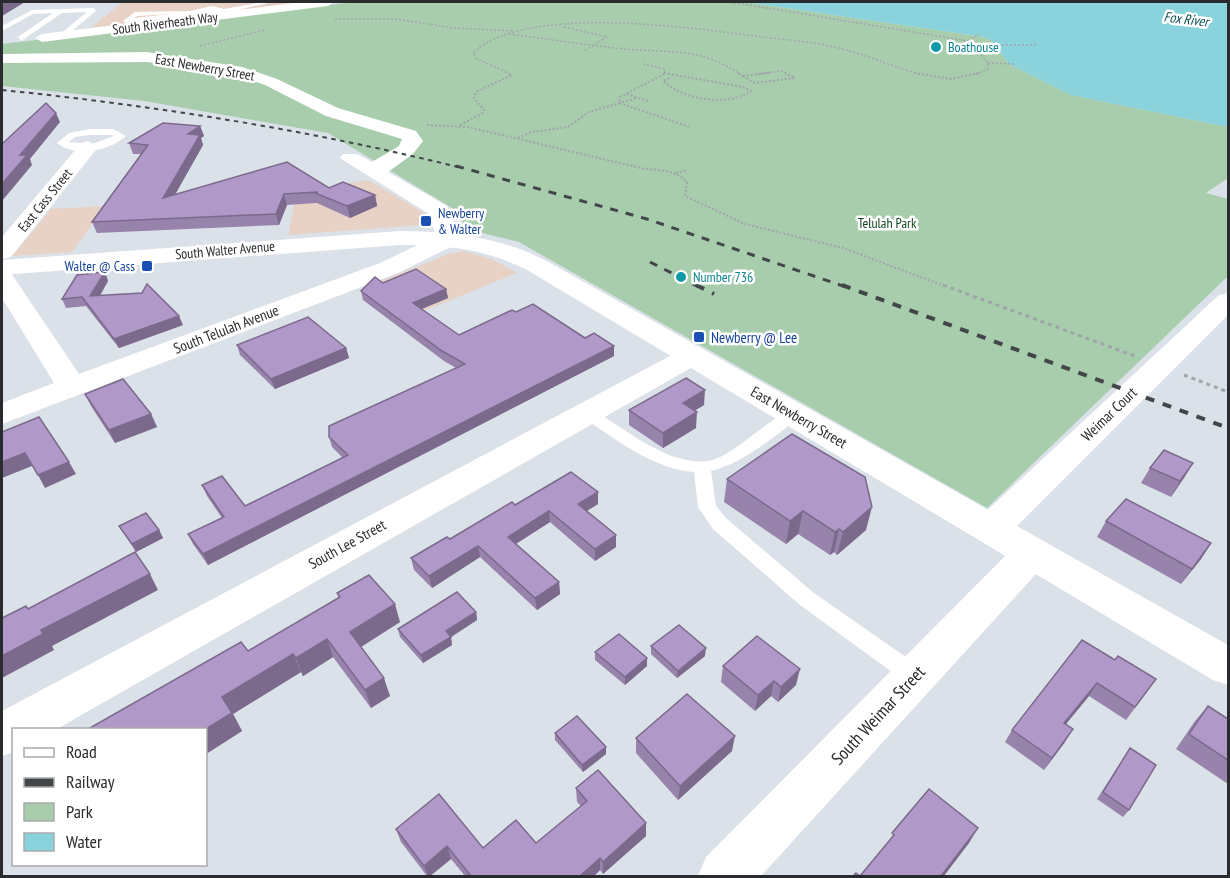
<svg xmlns="http://www.w3.org/2000/svg" width="1230" height="878" font-family="'PT Sans Narrow',sans-serif">
<style>
.commercial{fill:#e8d1c5}
.green{fill:#a7cdac}
.water{fill:#8bd3dc}
.lines{fill:none;stroke-linecap:round;stroke-linejoin:round}
.path-far2{stroke:#a1a5ab;stroke-width:1.5;stroke-dasharray:2 2;stroke-linecap:butt}
.path-far1{stroke:#a1a5ab;stroke-width:2;stroke-dasharray:2 2;stroke-linecap:butt}
.path{stroke:#a1a5ab;stroke-width:3;stroke-dasharray:4 4;stroke-linecap:butt}
.lane{fill:#fff;fill-rule:evenodd}
.street{fill:#fff;fill-rule:evenodd}
.secondary{fill:#fff;fill-rule:evenodd}
.rail-far2{stroke:#434649;stroke-width:2;stroke-dasharray:4.5 4.5;stroke-linecap:butt}
.rail-far1{stroke:#434649;stroke-width:3;stroke-dasharray:8 8;stroke-linecap:butt}
.rail{stroke:#434649;stroke-width:4;stroke-dasharray:9 9;stroke-linecap:butt}
.wall{fill:#9783ac}
.shaded-wall{fill:#7b6a8c}
.building{fill:#b098c8;stroke:#7b6a8c;stroke-width:1.5}
.culture-dot{fill:#0f9aa8;stroke:#fff;stroke-width:2}
.transit-dot{fill:#1a4fb4;stroke:#fff;stroke-width:2}
.labels{text-anchor:middle;dominant-baseline:central;stroke-width:5;stroke-linejoin:round;paint-order:stroke}
.far-water-label{font-size:14px;font-style:italic;fill:#0c4e54;stroke:#fff}
.far-street-label{font-size:14px;fill:#292b2e;stroke:#fff}
.far-culture-label{font-size:14px;fill:#0d838f;stroke:#fff;text-anchor:start}
.far-transit-label{font-size:14px;fill:#164399;stroke:#fff;text-anchor:start}
.far-park-label{font-size:14px;fill:#12451f;stroke:#fff}
.street-label{font-size:15px;fill:#292b2e;stroke:#fff}
.transit-label{font-size:15px;fill:#164399;stroke:#fff;text-anchor:start}
.near-street-label{font-size:18px;fill:#292b2e;stroke:#fff}
</style>
<rect width="100%" height="100%" fill="#dbe1e8"/>
<g class="commercial">
<polygon points="123,2 316,2 87,31"/>
<polygon points="368,180 426,214 429,218 428,221 425,225 410,226 288,235 297,192"/>
<polygon points="105,206 72,252 12,256 51,209"/>
<polygon points="463,251 492,259 517,273 421,312 378,282 449,254"/>
</g>
<polygon class="green" points="355,2 745,2 984,37 991,40 1009,64 1071,95 1228,127 1228,178 1206,193 1228,199 1228,276 987,508 519,242 466,229 457,211 328,133 144,101 2,86 2,44"/>
<polygon class="water" points="745,2 1228,2 1228,127 1071,95 1009,64 991,40 984,37"/>
<g class="lines">
<g class="path-far2">
<polyline points="730,2 968,41 988,63 988,69 976,74"/>
<polyline points="335,19 395,19 454,28 513,31"/>
<polyline points="564,27 607,37 584,51"/>
<path d="M 509,34 C 547,39 586,45 624,49 C 670,53 699,47 740,74"/>
<polyline points="968,41 979,34"/>
<polyline points="974,45 1037,45"/>
<polyline points="200,46 265,30"/>
<polyline points="988,63 1015,64"/>
<polyline points="643,64 665,69 664,74"/>
<path d="M 510,74 L 477,59 L 473,53 C 524,3 694,28 762,37 C 786,40 810,41 834,47 C 864,53 891,67 921,74"/>
<polyline points="757,74 782,71 788,74"/>
</g>
<g class="path-far1">
<path d="M 664,73 L 743,87 L 751,91 C 727,107 684,100 663,81 L 671,77"/>
<polyline points="738,73 743,76"/>
<polyline points="914,73 951,79 979,73"/>
<polyline points="664,74 620,97 619,103 690,127"/>
<polyline points="743,76 754,83 795,78 785,73"/>
<polyline points="743,76 769,73"/>
<polyline points="627,94 650,102"/>
<path d="M 427,125 L 468,127 L 645,169 C 661,170 675,170 687,182 L 685,196 L 745,224 L 843,248 L 947,287"/>
<polyline points="460,125 483,113 484,110 474,98 476,92 512,75 507,73"/>
<polyline points="518,138 531,132 568,127 589,112 637,98"/>
<polyline points="676,173 687,170"/>
</g>
<g class="path">
<polyline points="943,285 1135,356"/>
<polyline points="1184,375 1228,392"/>
</g>
<g class="lane">
<path d="M 263,2 L 273,2 L 229,12 L 233,15 L 230,17 L 222,13 L 126,23 L 123,21 L 135,12 L 190,11 L 212,6 L 224,9 ZM 170,14 L 134,18 L 137,16 Z"/>
<polygon points="94,8 96,11 63,38 60,34 87,12 62,13 21,41 18,37 53,13 33,14 2,31 2,26 32,10"/>
<path d="M 90,129 L 113,129 L 126,136 C 110,151 75,158 57,143 L 69,133 ZM 90,135 L 111,135 L 114,136 L 92,144 L 69,142 L 75,137 Z"/>
<path d="M 587,408 C 597,411 606,418 615,424 C 641,441 675,465 708,461 C 736,457 778,405 800,411 L 802,414 L 800,417 C 772,438 745,462 711,471 L 716,506 L 727,519 L 814,593 L 923,669 L 926,676 L 923,683 L 915,685 L 907,683 L 800,605 L 713,529 L 698,507 L 694,472 C 653,469 615,439 581,416 L 579,413 L 581,410 Z"/>
</g>
<g class="street">
<polygon points="302,2 334,2 328,6 42,42 35,38 42,34"/>
<polygon points="147,52 242,67 277,79 338,108 416,131 423,141 413,154 388,172 447,206 461,239 457,244 398,273 2,424 2,403 54,383 2,298 2,270 11,273 79,374 380,263 436,236 429,214 340,158 343,154 357,154 372,162 399,146 402,139 326,116 265,85 233,74 147,62 2,63 2,54"/>
<polygon points="88,141 98,147 95,151 11,257 2,259 2,237 81,143"/>
<polygon points="1228,293 1228,315 1004,539 991,542 978,539 972,529 978,519 1219,295"/>
<polygon points="693,346 703,349 708,355 703,361 55,730 14,730 14,752 2,756 2,711 683,349"/>
<polygon points="1032,539 1046,543 1051,553 1046,563 761,876 698,876 706,857 1018,543"/>
</g>
<path class="secondary" d="M 400,231 C 451,231 499,237 545,260 L 1228,645 L 1228,685 L 1213,680 L 527,270 C 486,249 446,245 400,245 L 2,275 L 2,260 Z"/>
<path class="rail-far2" d="M 2,90 C 157,106 310,130 462,168"/>
<g class="rail-far1">
<polyline points="456,166 647,219 846,287"/>
<polyline points="650,262 699,287"/>
</g>
<g class="rail">
<polyline points="696,285 714,294"/>
<polyline points="842,285 1228,428"/>
</g>
</g>
<g class="wall">
<polygon points="200,126 204,136 201,138 203,145 175,194 329,188 375,195 377,206 350,218 317,203 287,205 279,225 97,233 92,222 141,154 133,154 129,143"/>
<polygon points="105,272 108,281 100,296 183,325 119,348 86,306 66,308 62,299"/>
<polygon points="383,283 446,289 448,298 422,309 459,335 614,356 208,565 193,544 188,534 222,518 207,496 202,485 245,506 343,458 332,447 329,437 456,368 444,361 363,300 361,291"/>
<polygon points="237,345 346,348 349,358 275,389 240,355"/>
<polygon points="85,394 151,414 157,427 115,443 91,406"/>
<polygon points="704,405 694,411 696,428 663,448 629,425 629,410"/>
<polygon points="1193,463 1171,497 1141,483 1150,468"/>
<polygon points="727,479 866,530 837,555 834,552 830,555 798,534 786,544 724,502"/>
<polygon points="598,492 598,504 586,511 616,547 595,561 550,522 516,544 559,582 560,594 537,610 480,557 432,588 414,570 411,558 450,539 515,505"/>
<polygon points="1106,521 1211,543 1201,559 1181,584 1097,537"/>
<polygon points="119,526 159,530 163,538 136,552"/>
<polygon points="337,593 400,622 361,647 390,696 371,708 333,657 303,676 301,672 233,714 242,731 206,754 248,651 339,598"/>
<polygon points="476,612 477,620 451,637 452,645 423,663 400,637 398,629"/>
<polygon points="651,646 705,656 677,678 651,654"/>
<polygon points="595,652 647,658 647,666 625,685 595,660"/>
<polygon points="1115,660 1156,679 1126,720 1089,696 1066,724 1065,742 1044,770 1005,742 1012,730"/>
<polygon points="723,666 796,685 778,702 771,696 755,711 721,682"/>
<polygon points="1208,706 1228,719 1228,784 1176,749 1195,721"/>
<polygon points="555,733 606,754 583,772 555,740"/>
<polygon points="636,738 732,751 678,800 636,753"/>
<polygon points="1130,748 1129,810 1123,817 1097,799"/>
<polygon points="576,788 646,823 646,836 603,874 600,870 594,876 465,876 451,859 430,876 427,876 401,842 396,829 483,848 536,843 581,806 577,802"/>
</g>
<g class="shaded-wall">
<polygon points="2,2 25,2 2,16"/>
<polygon points="56,113 60,122 30,159 32,165 2,201 2,184 20,155"/>
<polygon points="200,126 204,136 201,138 203,145 167,209 163,198 188,134"/>
<polygon points="284,194 287,205 279,225 276,214"/>
<polygon points="375,195 377,206 350,218 347,206"/>
<polygon points="105,272 108,281 94,305 90,296"/>
<polygon points="446,289 448,298 414,312 413,303"/>
<polygon points="179,316 183,325 119,348 114,339"/>
<polygon points="614,346 614,356 208,565 203,554"/>
<polygon points="346,348 349,358 275,389 271,379"/>
<polygon points="705,390 704,405 682,418 683,403"/>
<polygon points="697,412 696,428 663,448 663,433"/>
<polygon points="151,414 157,427 115,443 109,430"/>
<polygon points="25,453 32,466 2,478 2,462"/>
<polygon points="69,462 76,474 45,488 38,475"/>
<polygon points="1193,463 1184,478 1171,497 1180,481"/>
<polygon points="598,492 598,504 579,516 578,504"/>
<polygon points="872,507 866,530 837,555 843,532"/>
<polygon points="549,511 550,522 509,548 508,537"/>
<polygon points="803,511 798,534 786,544 790,521"/>
<polygon points="839,529 834,552 830,555 835,532"/>
<polygon points="159,530 163,538 136,552 132,544"/>
<polygon points="616,535 616,547 595,561 595,549"/>
<polygon points="1211,543 1201,559 1181,584 1192,569"/>
<polygon points="478,546 480,557 432,588 429,576"/>
<polygon points="150,574 158,590 52,646 54,650 2,678 2,656 41,630"/>
<polygon points="559,582 560,594 537,610 535,598"/>
<polygon points="395,604 400,622 356,650 350,632"/>
<polygon points="476,612 477,620 451,637 452,645 423,663 421,655 446,631"/>
<polygon points="327,639 333,657 303,676 296,658"/>
<polygon points="706,648 705,656 677,678 678,671"/>
<polygon points="293,654 301,672 233,714 242,731 206,754 205,729 222,697"/>
<polygon points="647,658 647,666 625,685 625,677"/>
<polygon points="800,669 796,685 778,702 781,687"/>
<polygon points="384,678 390,696 371,708 365,690"/>
<polygon points="774,681 771,696 755,711 758,695"/>
<polygon points="1097,683 1089,696 1056,736 1064,723"/>
<polygon points="1073,729 1065,742 1044,770 1052,758"/>
<polygon points="735,736 732,751 678,800 680,786"/>
<polygon points="606,747 606,754 583,772 582,765"/>
<polygon points="646,823 646,836 603,874 603,862"/>
<polygon points="978,828 969,843 944,876 941,876"/>
<polygon points="447,846 451,859 430,876 428,876 424,866"/>
<polygon points="600,858 600,870 594,876 580,876"/>
</g>
<g class="building">
<polygon points="46,103 56,113 20,155 27,155 2,184 2,144"/>
<polygon points="163,123 200,126 188,134 200,135 163,198 287,162 329,188 343,182 375,195 347,206 315,193 318,192 284,194 276,214 92,222 148,145 129,143"/>
<polygon points="416,269 446,289 413,303 459,335 512,310 516,312 533,304 585,338 594,333 614,346 203,554 188,534 224,517 202,485 222,476 245,506 348,455 329,437 329,426 465,364 442,351 361,291 375,277 383,283"/>
<polygon points="105,272 90,296 142,293 147,284 179,316 114,339 82,297 62,299 77,275"/>
<polygon points="308,317 346,348 271,379 237,345"/>
<polygon points="686,378 705,390 683,403 697,412 663,433 629,410"/>
<polygon points="123,379 151,414 109,430 85,394"/>
<polygon points="39,417 69,462 38,475 25,453 2,462 2,432"/>
<polygon points="792,434 865,477 872,507 843,532 839,529 835,532 803,511 790,521 727,479"/>
<polygon points="1164,450 1193,463 1180,481 1150,468"/>
<polygon points="571,472 598,492 578,504 616,535 595,549 549,511 508,537 559,582 535,598 478,546 429,576 411,558 447,537 450,539 512,502 515,505"/>
<polygon points="1126,499 1211,543 1192,569 1106,521"/>
<polygon points="146,513 159,530 132,544 119,526"/>
<polygon points="135,552 150,574 41,630 43,634 2,656 2,618 26,606 28,609"/>
<polygon points="369,575 395,604 350,632 384,678 365,690 327,639 296,658 293,654 222,697 232,713 206,729 88,729 241,642 248,651 340,597 337,593"/>
<polygon points="457,592 476,612 446,631 451,637 421,655 398,629"/>
<polygon points="679,625 706,648 678,671 651,646"/>
<polygon points="619,634 647,658 625,677 595,652"/>
<polygon points="757,636 800,669 781,687 774,681 758,695 723,666"/>
<polygon points="1082,640 1115,660 1118,656 1156,679 1135,707 1097,683 1064,723 1073,729 1052,758 1012,730"/>
<polygon points="687,694 735,736 680,786 636,738"/>
<polygon points="1208,706 1228,719 1228,760 1189,734"/>
<polygon points="577,716 606,747 582,765 555,733"/>
<polygon points="1130,748 1156,765 1129,810 1103,792"/>
<polygon points="598,770 646,823 603,862 600,858 580,876 471,876 447,846 424,866 396,829 439,794 483,848 516,820 536,843 587,801 576,788"/>
<polygon points="929,789 978,828 941,876 860,876 894,835 892,833"/>
<polygon points="856,873 860,876 853,876"/>
</g>
<g class="culture-dot">
<circle cx="936" cy="47" r="6"/>
<circle cx="681" cy="277" r="6"/>
</g>
<g class="transit-dot">
<rect x="420" y="215" width="12" height="12" rx="3"/>
<rect x="141" y="260" width="12" height="12" rx="3"/>
<rect x="693" y="331" width="12" height="12" rx="3"/>
</g>
<g class="labels">
<g class="far-water-label">
<text transform="translate(1186 19) rotate(7)">Fox River</text>
</g>
<g class="far-street-label">
<text transform="translate(165 23) rotate(-7)">South Riverheath Way</text>
<text transform="translate(205 67) rotate(10)">East Newberry Street</text>
<text transform="translate(45 200) rotate(-51)">East Cass Street</text>
<text transform="translate(225 250) rotate(-5)">South Walter Avenue</text>
</g>
<g class="far-culture-label">
<text x="948" y="47">Boathouse</text>
<text x="693" y="277">Number 736</text>
</g>
<g class="far-transit-label">
<text x="438" y="213">Newberry<tspan x="438" dy="16">&amp; Walter</tspan></text>
<text x="135" y="266" text-anchor="end">Walter @ Cass</text>
</g>
<g class="far-park-label">
<text x="887" y="223">Telulah Park</text>
</g>
<g class="street-label">
<text transform="translate(226 329) rotate(-21)">South Telulah Avenue</text>
<text transform="translate(1109 414) rotate(-44)">Weimar Court</text>
<text transform="translate(799 417) rotate(30)">East Newberry Street</text>
<text transform="translate(347 544) rotate(-29)">South Lee Street</text>
</g>
<g class="transit-label">
<text x="711" y="337">Newberry @ Lee</text>
</g>
<g class="near-street-label">
<text transform="translate(878 715) rotate(-47)">South Weimar Street</text>
</g>
</g>
<rect width="1230" height="878" fill="none" stroke="#292b2e" stroke-width="6"/>
<rect x="12" y="728" width="195" height="138" fill="#ffffff" stroke="#a9aaab" stroke-width="1.5"/>
<rect x="24" y="748" width="30" height="9" fill="#ffffff" stroke="#a9aaab" stroke-width="1.5"/>
<text x="66" y="758" font-size="18" fill="#292b2e">Road</text>
<rect x="24" y="778" width="30" height="9" fill="#434649" stroke="#a9aaab" stroke-width="1.5"/>
<text x="66" y="788" font-size="18" fill="#292b2e">Railway</text>
<rect x="24" y="803" width="30" height="18" fill="#a7cdac" stroke="#a9aaab" stroke-width="1.5"/>
<text x="66" y="818" font-size="18" fill="#292b2e">Park</text>
<rect x="24" y="833" width="30" height="18" fill="#8bd3dc" stroke="#a9aaab" stroke-width="1.5"/>
<text x="66" y="848" font-size="18" fill="#292b2e">Water</text>
</svg>
